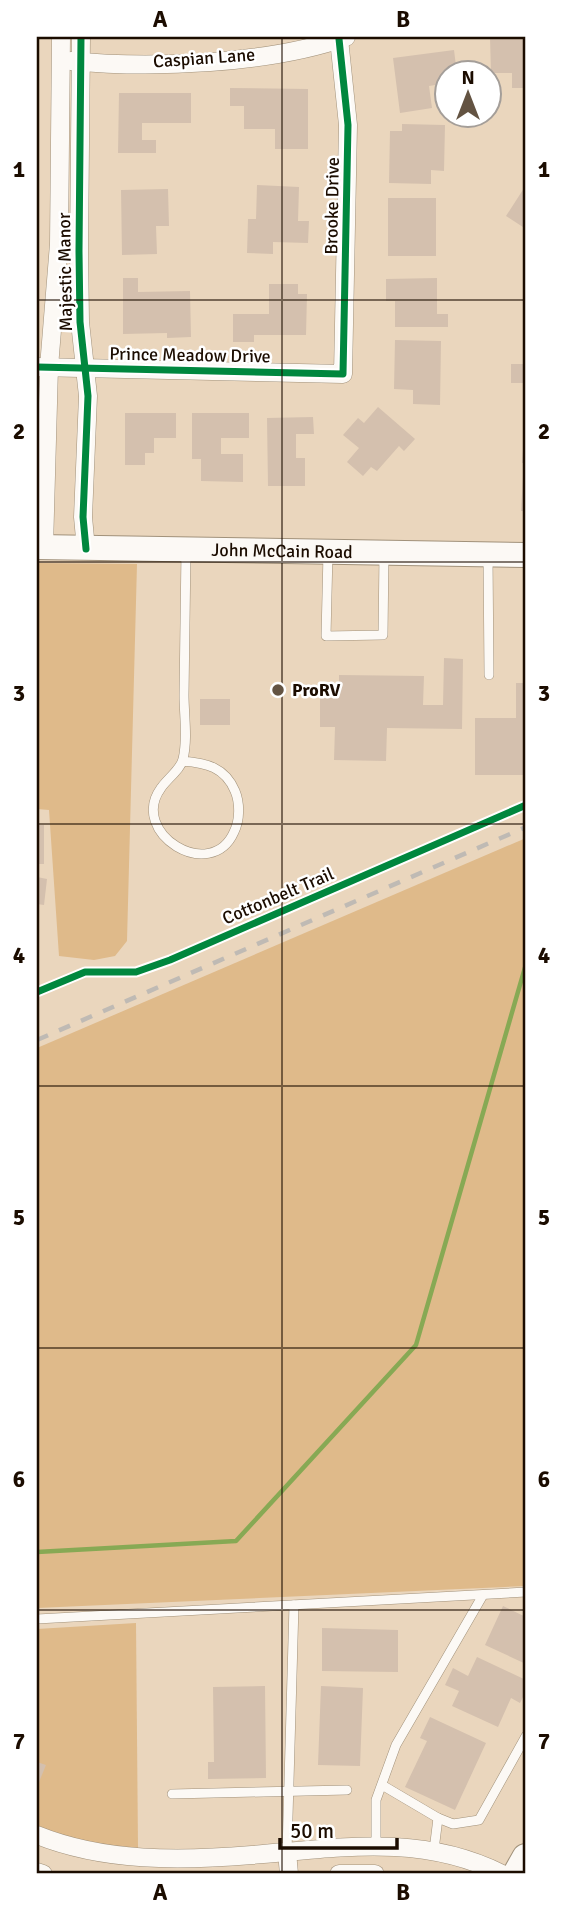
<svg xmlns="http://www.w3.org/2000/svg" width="563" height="1911" font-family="Signika,sans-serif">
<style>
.green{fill:#dfba8a}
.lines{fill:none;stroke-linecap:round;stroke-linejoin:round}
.stream{stroke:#87a954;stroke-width:4.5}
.building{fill:#d4c0ae}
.service-casing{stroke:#a1917a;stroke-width:10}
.minor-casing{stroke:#a1917a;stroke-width:19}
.secondary-casing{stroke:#a1917a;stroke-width:26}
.primary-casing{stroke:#a1917a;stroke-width:30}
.service{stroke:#fcf9f5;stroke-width:9}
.minor{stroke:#fcf9f5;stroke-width:18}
.secondary{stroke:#fcf9f5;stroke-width:24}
.primary{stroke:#fcf9f5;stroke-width:28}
.rail{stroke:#bfbab4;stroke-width:4.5;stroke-dasharray:12 12;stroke-linecap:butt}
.cycleway-casing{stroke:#fff;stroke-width:11}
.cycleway{stroke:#00873e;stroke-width:7}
.grid{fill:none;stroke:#1b0c00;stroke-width:2;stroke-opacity:0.55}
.poi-dot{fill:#635342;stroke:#fff;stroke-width:2.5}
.labels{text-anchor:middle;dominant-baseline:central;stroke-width:5;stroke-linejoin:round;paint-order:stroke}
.street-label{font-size:18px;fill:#1b0c00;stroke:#fff}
.poi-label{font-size:18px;font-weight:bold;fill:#1b0c00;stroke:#fff;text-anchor:start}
.neatline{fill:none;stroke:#1b0c00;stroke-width:2.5}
.grid-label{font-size:23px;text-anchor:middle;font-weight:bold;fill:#1b0c00}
</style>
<rect width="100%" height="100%" fill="#ead6bd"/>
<g class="green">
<polygon points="37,563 137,564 127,941 115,956 94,960 59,956 49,810 37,809"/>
<polygon points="526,838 526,1586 37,1608 37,1048"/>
<polygon points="136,1623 138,1848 57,1840 37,1831 37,1629"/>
</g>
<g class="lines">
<polyline class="stream" points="37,1552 236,1541 416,1345 526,964"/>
</g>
<g class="building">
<polygon points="490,37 526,37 526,88 512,88 512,73 491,73"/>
<polygon points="454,50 457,74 448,74 448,83 429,86 432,108 400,113 393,58"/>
<polygon points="230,88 308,89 308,149 275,149 275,129 244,129 244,106 230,106"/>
<polygon points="119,93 191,93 191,123 142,123 142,140 156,140 156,153 118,153"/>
<polygon points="402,124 445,125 444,171 431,170 431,184 389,183 390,131 402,131"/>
<polygon points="257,185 299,187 298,221 309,221 308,243 273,242 273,254 247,253 248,219 256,219"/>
<polygon points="526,185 526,229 506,216"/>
<polygon points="168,189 169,226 156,226 157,254 122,255 121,190"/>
<rect x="388" y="198" width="48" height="58"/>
<polygon points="123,278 138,278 138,292 190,291 191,337 167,338 167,333 123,334"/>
<polygon points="437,278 437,314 448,314 448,327 395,327 395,301 386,301 386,279"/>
<polygon points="269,284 298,284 298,294 307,294 306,335 254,335 254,342 233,342 233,314 269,314"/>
<polygon points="395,340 441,341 440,405 413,404 413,390 394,389"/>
<rect x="511" y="364" width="15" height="19"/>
<polygon points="378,407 415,439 404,451 399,446 377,471 371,467 363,476 347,462 359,448 343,435 358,418 364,423"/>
<polygon points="125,413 176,413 176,438 154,438 154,453 145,453 145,465 125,465"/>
<polygon points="192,413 249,413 249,438 221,438 221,454 243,454 243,482 201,481 201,459 192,459"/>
<polygon points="313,417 314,434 296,434 296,458 305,458 305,486 268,486 267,418"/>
<polygon points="523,450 526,450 526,463 522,463"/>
<polygon points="523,477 526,477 526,511 521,511"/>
<polygon points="444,658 463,659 462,729 387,728 386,761 334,760 335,727 320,727 320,698 339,698 339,675 424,676 423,705 443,705"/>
<polygon points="516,683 526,683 526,775 475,775 475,718 516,718"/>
<rect x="200" y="699" width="30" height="26"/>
<rect x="37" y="825" width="7" height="39"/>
<polygon points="37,877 47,879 44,905 37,904"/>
<polygon points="503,1606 526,1617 526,1664 485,1645"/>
<polygon points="322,1628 398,1630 398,1672 322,1671"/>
<polygon points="477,1657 526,1680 526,1691 520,1703 511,1698 498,1727 452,1706 459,1691 445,1685 453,1668 468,1676"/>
<polygon points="265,1686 266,1778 208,1779 208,1762 214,1762 213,1687"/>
<polygon points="321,1686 363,1688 360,1766 318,1765"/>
<polygon points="430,1717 486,1743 455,1810 405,1787 427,1741 420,1738"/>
<polygon points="37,1762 46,1765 37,1787"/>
</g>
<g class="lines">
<g class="service-casing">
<g id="service">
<polyline points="328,553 326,636 383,635 384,554"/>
<polyline points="488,556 489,675"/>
<path d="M 183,761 C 206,763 225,767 235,791 C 240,803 240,820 234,832 C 211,884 128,833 161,788 C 167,779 181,769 183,759 C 188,739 184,715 184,695 C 185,647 185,599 186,551"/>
<polyline points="37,1619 526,1592"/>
<polyline points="382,1785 438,1818"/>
<polyline points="172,1794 347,1790"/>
<polyline points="376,1845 376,1800 396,1745 483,1595"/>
<polyline points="434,1850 438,1818 453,1824 479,1820 526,1736"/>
<polyline points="287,1852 294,1605"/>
</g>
</g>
<g class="minor-casing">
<g id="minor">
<polyline points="81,37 79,251 80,322 88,396 83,517 86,549"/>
<path d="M 71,61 C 152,69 269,64 346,37"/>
<polyline points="37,367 343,374 348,125 339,39"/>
<polyline points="44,547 49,367 59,244 61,37"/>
<path d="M 37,1835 C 104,1862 180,1861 252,1855 C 338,1848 421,1833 502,1874"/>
<polyline points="287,1852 289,1874"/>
<polyline points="37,1872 43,1874"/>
<polyline points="339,1874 375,1874"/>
</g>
</g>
<g class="secondary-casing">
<g id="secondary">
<path id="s1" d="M 37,547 L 526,555"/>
</g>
</g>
<g class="primary-casing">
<polyline id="primary" points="517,1874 526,1858"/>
</g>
<use href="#service" class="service"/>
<use href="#minor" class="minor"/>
<use href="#secondary" class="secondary"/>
<use href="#primary" class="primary"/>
<polyline class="rail" points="37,1040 526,827"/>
<g class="cycleway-casing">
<g id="cycleway">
<polyline points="81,37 79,251 80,322 88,396 83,517 86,549"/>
<polyline points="37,367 343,374 348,125 339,39"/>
<polyline points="37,992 85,972 136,972 170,960 526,805"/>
</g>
</g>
<use href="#cycleway" class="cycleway"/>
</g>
<path class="grid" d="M 282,37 L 282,1874M 37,300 L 526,300M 37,562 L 526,562M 37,824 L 526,824M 37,1086 L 526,1086M 37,1348 L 526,1348M 37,1610 L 526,1610"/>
<circle class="poi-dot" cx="278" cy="690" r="7"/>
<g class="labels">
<g class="street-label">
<text transform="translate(204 58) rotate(-4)">Caspian Lane</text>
<text transform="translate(332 206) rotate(-89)">Brooke Drive</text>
<text transform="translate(65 272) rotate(-91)">Majestic Manor</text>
<text transform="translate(190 355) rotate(1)">Prince Meadow Drive</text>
<text stroke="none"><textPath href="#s1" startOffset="245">John McCain Road</textPath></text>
<text transform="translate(278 896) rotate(-23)">Cottonbelt Trail</text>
</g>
<g class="poi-label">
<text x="292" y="690">ProRV</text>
</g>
</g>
<rect width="563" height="1911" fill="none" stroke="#ffffff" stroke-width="77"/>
<g transform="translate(468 94)"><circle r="33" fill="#ffffff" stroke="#a49e99" stroke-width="2"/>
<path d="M0-5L12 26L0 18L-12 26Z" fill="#635342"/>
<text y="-10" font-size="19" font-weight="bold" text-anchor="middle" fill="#1b0c00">N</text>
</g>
<path d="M280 1838v10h117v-10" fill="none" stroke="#1b0c00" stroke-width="3.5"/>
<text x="290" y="1838" font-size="21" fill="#1b0c00" stroke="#ffffff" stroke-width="5" paint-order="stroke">50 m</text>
<rect x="38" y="38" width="486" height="1834" class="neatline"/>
<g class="grid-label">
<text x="160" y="27">A</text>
<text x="403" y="27">B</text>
<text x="19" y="177">1</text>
<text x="544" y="177">1</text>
<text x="19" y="439">2</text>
<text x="544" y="439">2</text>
<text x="19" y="701">3</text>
<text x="544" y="701">3</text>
<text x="19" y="963">4</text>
<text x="544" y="963">4</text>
<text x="19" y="1225">5</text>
<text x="544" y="1225">5</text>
<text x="19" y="1487">6</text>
<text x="544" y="1487">6</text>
<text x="19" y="1749">7</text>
<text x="544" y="1749">7</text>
<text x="160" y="1900">A</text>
<text x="403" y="1900">B</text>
</g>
</svg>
